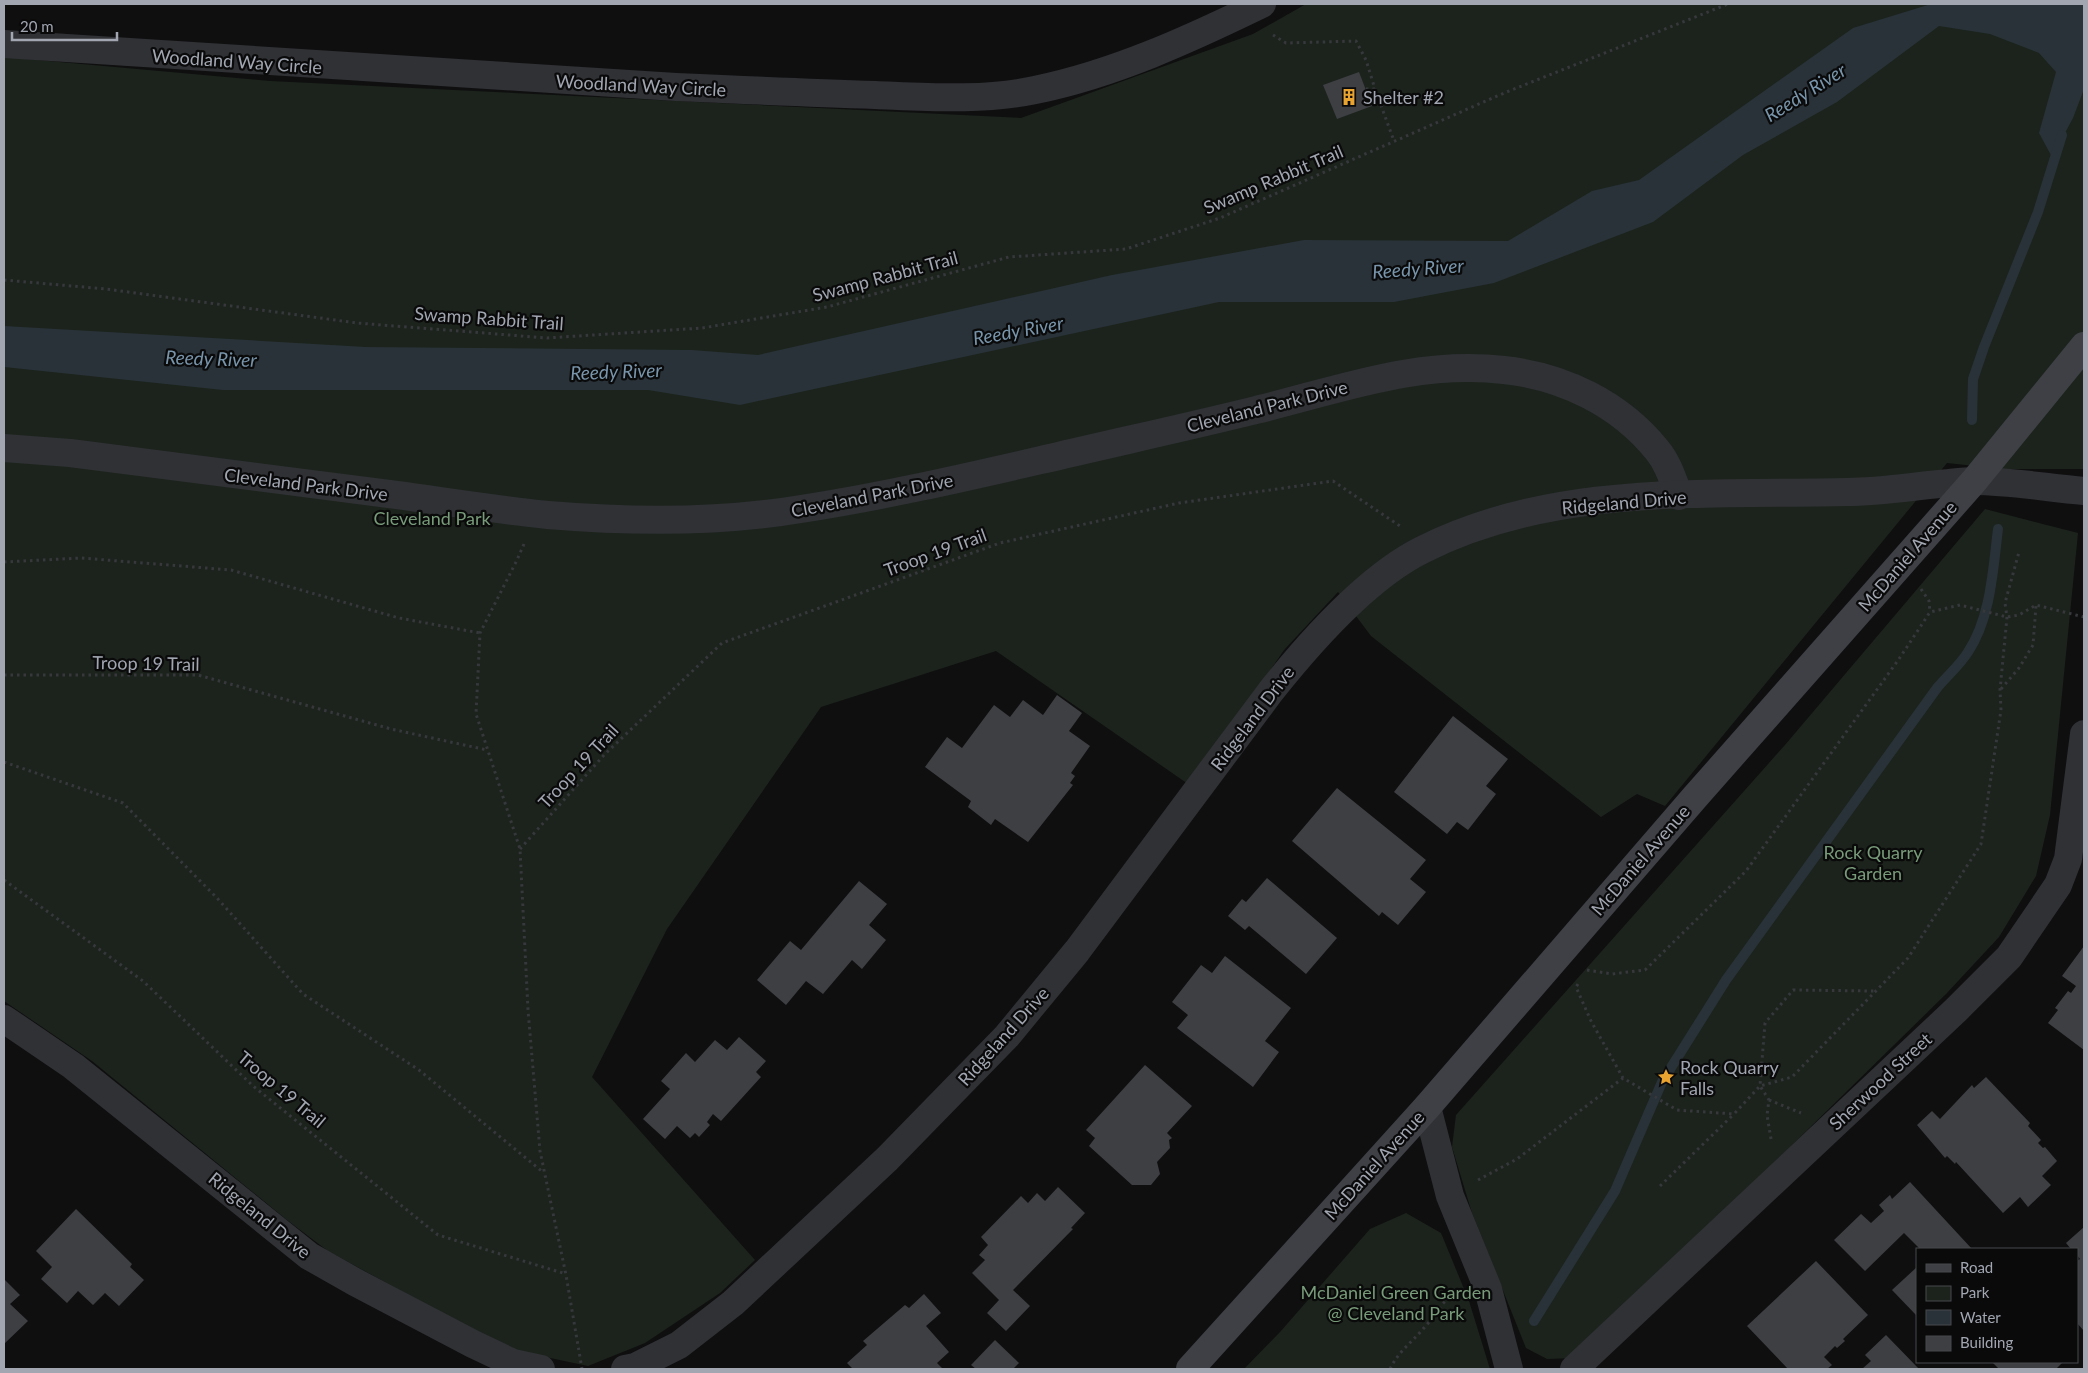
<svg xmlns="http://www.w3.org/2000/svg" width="2088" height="1373" font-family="Lato,sans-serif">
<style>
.green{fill:#1c231c}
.water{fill:#293238}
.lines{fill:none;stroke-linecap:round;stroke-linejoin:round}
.stream{stroke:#293238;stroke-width:10}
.building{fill:#3e3f43}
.path{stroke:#36383c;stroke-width:3;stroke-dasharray:2.5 4;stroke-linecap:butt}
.street{stroke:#303135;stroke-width:28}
.secondary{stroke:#3e4045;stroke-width:28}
.labels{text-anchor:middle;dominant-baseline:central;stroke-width:4.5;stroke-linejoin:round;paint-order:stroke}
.street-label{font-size:18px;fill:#a1a6b1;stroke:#0a0a0b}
.poi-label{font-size:18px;fill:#a1a6b1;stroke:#0a0a0b;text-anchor:start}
.park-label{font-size:18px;fill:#789b79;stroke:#0a0a0b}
.water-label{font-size:19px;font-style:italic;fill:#7895ab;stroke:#0a0a0b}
</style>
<rect width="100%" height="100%" fill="#0f0f10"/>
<g class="green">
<polygon points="1306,4 2084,4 2084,469 2003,469 1947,463 1665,806 1637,794 1601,817 1371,636 1338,592 1284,650 1191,786 996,651 821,707 667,929 592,1077 755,1260 720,1293 645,1343 588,1366 522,1352 484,1336 328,1251 287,1220 92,1061 4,1001 4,57 270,81 1021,118 1253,34"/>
<polygon points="1985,509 2078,533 2050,815 2036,876 1999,937 1946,994 1575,1358 1547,1359 1526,1348 1472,1213 1452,1147 1456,1115 1785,745"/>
<polygon points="1406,1213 1441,1233 1469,1301 1490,1369 1244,1369 1281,1331 1370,1229"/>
</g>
<polygon class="water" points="1931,4 2084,4 2084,89 2073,118 2052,157 2039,133 2056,72 2039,53 1990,34 1939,26 1837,102 1743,155 1653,222 1494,283 1394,302 1219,302 740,405 648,390 223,390 4,367 4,326 366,347 692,350 758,355 1112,275 1304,240 1508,241 1592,191 1639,180 1853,28"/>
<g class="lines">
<g class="stream">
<polyline points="1972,420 1973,379 1984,347 2038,212 2062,135"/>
<path d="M 1534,1321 L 1615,1191 L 1662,1082 L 1726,980 L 1937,688 C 1947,676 1960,665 1968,652 C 1991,617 1993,569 1998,529"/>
</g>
</g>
<g class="building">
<polygon points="1359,72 1372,106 1337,119 1323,85"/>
<polygon points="1057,695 1082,713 1069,731 1090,746 1071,773 1075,776 1070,783 1073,785 1028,842 995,819 991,825 968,807 971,801 925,767 947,737 962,748 994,705 1010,717 1023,700 1043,715"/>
<polygon points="1453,716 1508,759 1486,786 1496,794 1468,830 1457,822 1447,834 1394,792"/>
<polygon points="1337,788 1426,860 1410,879 1426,892 1398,925 1382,912 1379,916 1292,841"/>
<polygon points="1267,878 1337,938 1306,974 1249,926 1245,930 1228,916 1242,899 1246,902"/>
<polygon points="859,881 887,904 869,925 886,940 862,969 852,960 823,994 806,981 786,1005 757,980 790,941 801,950"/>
<polygon points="2084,946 2084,1050 2048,1023 2058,1010 2055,1008 2068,991 2071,993 2076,986 2062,976"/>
<polygon points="1225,956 1291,1008 1265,1041 1279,1052 1253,1087 1177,1028 1188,1015 1172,1002 1201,965 1212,973"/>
<polygon points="739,1037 766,1061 756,1072 761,1077 721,1121 713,1114 707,1122 710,1125 699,1137 695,1133 690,1138 677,1126 665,1139 643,1119 670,1089 661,1081 686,1053 695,1062 715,1040 727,1050"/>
<polygon points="1145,1065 1192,1106 1167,1133 1172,1138 1169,1140 1170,1148 1157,1162 1160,1174 1151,1185 1132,1185 1089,1146 1095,1138 1086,1130"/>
<polygon points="1986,1077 2030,1123 2028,1126 2041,1140 2038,1143 2043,1148 2045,1147 2057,1161 2042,1176 2051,1185 2028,1207 2020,1197 2003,1213 1956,1162 1955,1164 1947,1156 1945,1158 1917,1125 1932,1111 1940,1119 1972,1085 1974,1088"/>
<polygon points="1910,1182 1972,1249 1920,1249 1904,1233 1865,1271 1834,1240 1861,1214 1871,1223 1884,1211 1879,1205 1890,1195 1892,1199"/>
<polygon points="1058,1187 1085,1213 1071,1228 1073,1229 1013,1290 1030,1306 1006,1331 987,1313 999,1300 972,1273 985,1260 979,1255 988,1245 981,1237 1021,1196 1028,1203 1037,1193 1045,1201"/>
<polygon points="76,1209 132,1264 130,1267 144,1280 119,1306 105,1293 93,1305 78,1291 67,1303 41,1279 52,1267 36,1251"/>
<polygon points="2084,1227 2084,1331 2077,1323 2077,1261 2080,1259 2077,1255 2077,1249 2071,1249 2066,1243"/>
<polygon points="1816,1261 1868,1315 1843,1339 1845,1341 1837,1348 1835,1346 1824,1357 1832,1365 1827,1369 1788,1369 1747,1326"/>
<polygon points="1917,1267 1917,1316 1892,1290"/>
<polygon points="5,1280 20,1295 10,1304 28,1321 4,1344 4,1282"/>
<polygon points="924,1294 941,1313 926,1326 949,1352 937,1363 943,1369 853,1369 847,1363 867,1345 863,1341 905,1305 909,1308"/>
<polygon points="1886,1335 1919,1369 1862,1369 1871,1361 1865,1355"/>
<polygon points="995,1340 1019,1363 1013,1369 976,1369 971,1365"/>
<polygon points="1992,1362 2063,1362 2056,1369 1999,1369"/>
</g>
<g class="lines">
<g class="path">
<polyline points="1273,35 1286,43 1356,41 1366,60 1375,89"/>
<polyline points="1366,89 1375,89 1394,141"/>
<polyline points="4,280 106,289 357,323 547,338 702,328 827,307 1009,257 1126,249 1220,218 1504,93 1728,4"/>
<polyline points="524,544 517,560 480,633 476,714 520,849 528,1010 540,1151 566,1275 582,1369"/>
<polyline points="4,562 81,558 231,570 399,618 480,633"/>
<polyline points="1921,589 1929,601 1930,612"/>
<polyline points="4,675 198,675 391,729 487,750"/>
<polyline points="2001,689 2019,668 2033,645 2036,606"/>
<polyline points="4,762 123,803 217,898 303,994 419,1070 544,1173"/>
<polyline points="520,849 605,754 722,643 1000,543 1179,503 1333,481 1400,526"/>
<polyline points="4,880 143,981 253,1086 438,1235 566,1274"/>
<polyline points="1587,970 1612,974 1645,970 1746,871 1899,659 1930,612 1960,605 2007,617 2019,615 2036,605 2084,617"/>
<polyline points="1578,984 1576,987 1591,1021 1623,1078 1677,1110 1734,1114 1760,1086 1792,1077 1908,958 1981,844 2001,710 2000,690 2007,617 2005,603 2019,552"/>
<polyline points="1769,1100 1801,1113"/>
<polyline points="1771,1139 1767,1115 1769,1100 1760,1086 1765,1023 1793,990 1874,991"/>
<polyline points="1478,1180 1517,1159 1623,1078"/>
<polyline points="1660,1186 1734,1114"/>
<path d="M 1390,1369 C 1398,1352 1411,1343 1423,1329 C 1434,1318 1440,1302 1455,1294"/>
</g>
<g class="street">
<path d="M 4,44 C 228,60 452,74 676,87 C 742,90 809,93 875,95 C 928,97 983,101 1035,90 C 1114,74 1190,39 1262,4"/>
<path d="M 4,448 L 70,453 C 179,467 288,481 397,495 C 448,502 498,510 548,515 C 632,522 718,523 801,509 C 885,496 967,477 1050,458 C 1118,442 1187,427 1256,410 C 1339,390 1416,360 1504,370 C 1563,376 1620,404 1657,450 C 1668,463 1673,480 1679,496"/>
<polyline points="4,1019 73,1066 309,1256 355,1282 473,1344 513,1363 541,1369"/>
<polyline points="1427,1107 1450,1196 1488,1289 1509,1369"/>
<path d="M 625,1369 L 635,1367 L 679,1345 L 733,1303 L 887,1159 L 1007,1036 L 1077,951 L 1271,691 C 1310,642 1366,578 1422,550 C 1552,484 1705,495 1847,492 C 1877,492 1909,487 1939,484 C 1951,483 1963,481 1974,481 C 2011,481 2048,488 2084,491"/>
<polyline points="1574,1369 1956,1010 2009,957 2058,885 2068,859 2084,734"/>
</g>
<polyline class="secondary" points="1190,1369 1427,1107 1695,797 1974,481 2084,346"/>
</g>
<defs>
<g id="building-bare" transform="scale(1.35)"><path d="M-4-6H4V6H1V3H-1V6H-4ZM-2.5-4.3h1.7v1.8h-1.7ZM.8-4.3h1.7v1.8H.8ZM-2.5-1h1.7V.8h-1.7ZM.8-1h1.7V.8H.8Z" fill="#e8a330" stroke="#0a0a0b" stroke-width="2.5" paint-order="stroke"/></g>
<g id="sight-bare" transform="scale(1.35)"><path d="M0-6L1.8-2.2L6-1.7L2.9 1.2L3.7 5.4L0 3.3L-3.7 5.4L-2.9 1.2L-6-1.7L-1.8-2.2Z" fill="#e8a330" stroke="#0a0a0b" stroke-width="2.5" paint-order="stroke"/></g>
</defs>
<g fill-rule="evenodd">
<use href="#building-bare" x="1349" y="97"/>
<use href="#sight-bare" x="1666" y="1077"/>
</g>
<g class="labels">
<g class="street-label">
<text transform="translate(237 61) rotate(4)">Woodland Way Circle</text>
<text transform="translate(641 85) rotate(3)">Woodland Way Circle</text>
<text transform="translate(1273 179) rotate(-23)">Swamp Rabbit Trail</text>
<text transform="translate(885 276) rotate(-15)">Swamp Rabbit Trail</text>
<text transform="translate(489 318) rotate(4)">Swamp Rabbit Trail</text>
<text transform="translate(1267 406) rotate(-14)">Cleveland Park Drive</text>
<text transform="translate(306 484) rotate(7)">Cleveland Park Drive</text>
<text transform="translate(872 495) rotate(-11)">Cleveland Park Drive</text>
<text transform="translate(1624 502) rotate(-5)">Ridgeland Drive</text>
<text transform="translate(935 552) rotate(-20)">Troop 19 Trail</text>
<text transform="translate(1907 556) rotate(-49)">McDaniel Avenue</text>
<text transform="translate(146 663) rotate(1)">Troop 19 Trail</text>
<text transform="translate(1252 718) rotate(-53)">Ridgeland Drive</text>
<text transform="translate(578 766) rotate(-47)">Troop 19 Trail</text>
<text transform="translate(1640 860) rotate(-49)">McDaniel Avenue</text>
<text transform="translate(1003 1036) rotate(-48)">Ridgeland Drive</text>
<text transform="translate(1880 1081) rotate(-43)">Sherwood Street</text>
<text transform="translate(282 1089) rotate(40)">Troop 19 Trail</text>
<text transform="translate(1374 1165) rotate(-48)">McDaniel Avenue</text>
<text transform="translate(260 1215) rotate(39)">Ridgeland Drive</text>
</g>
<g class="poi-label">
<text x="1363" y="97">Shelter #2</text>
<text x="1680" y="1067">Rock Quarry<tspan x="1680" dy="21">Falls</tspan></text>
</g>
<g class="park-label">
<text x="432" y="518">Cleveland Park</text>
<text x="1873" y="852">Rock Quarry<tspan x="1873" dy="21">Garden</tspan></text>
<text x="1396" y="1292">McDaniel Green Garden<tspan x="1396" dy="21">@ Cleveland Park</tspan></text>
</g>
<g class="water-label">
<text transform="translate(1805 92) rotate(-32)">Reedy River</text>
<text transform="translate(1418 268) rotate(-4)">Reedy River</text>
<text transform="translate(1018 330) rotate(-10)">Reedy River</text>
<text transform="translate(211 358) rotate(2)">Reedy River</text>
<text transform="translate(616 371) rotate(-2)">Reedy River</text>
</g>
</g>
<rect width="2088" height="1373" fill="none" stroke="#a1a6b1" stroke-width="10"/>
<rect x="1916" y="1248" width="162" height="115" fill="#0a0a0b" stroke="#46484d"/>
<rect x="1926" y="1264" width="25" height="8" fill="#3e4045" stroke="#46484d"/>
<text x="1960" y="1273" font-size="15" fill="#a1a6b1">Road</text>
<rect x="1926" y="1286" width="25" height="15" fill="#1c231c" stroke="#46484d"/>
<text x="1960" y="1298" font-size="15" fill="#a1a6b1">Park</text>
<rect x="1926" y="1310" width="25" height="15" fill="#293238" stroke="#46484d"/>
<text x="1960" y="1323" font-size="15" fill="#a1a6b1">Water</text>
<rect x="1926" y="1336" width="25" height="15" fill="#3e3f43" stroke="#46484d"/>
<text x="1960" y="1348" font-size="15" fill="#a1a6b1">Building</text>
<path d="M12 32v8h105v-8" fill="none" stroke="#a1a6b1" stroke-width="2.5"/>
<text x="20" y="32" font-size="15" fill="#a1a6b1" stroke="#0a0a0b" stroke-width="4" paint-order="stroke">20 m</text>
</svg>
